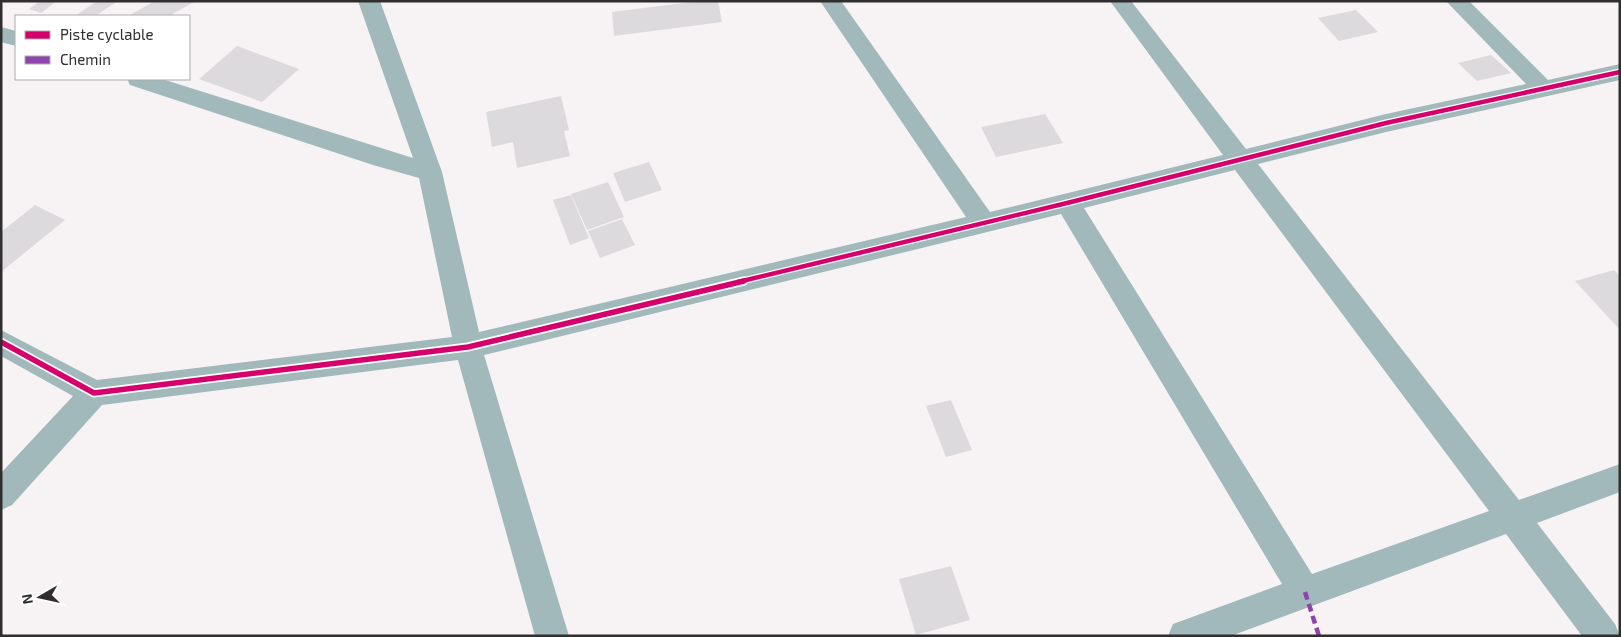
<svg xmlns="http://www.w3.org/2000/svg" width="1621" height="637" font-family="'Exo 2',sans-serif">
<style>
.building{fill:#dcdadc}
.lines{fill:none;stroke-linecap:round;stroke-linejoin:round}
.minor{fill:#a1b9ba;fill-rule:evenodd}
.quiet{stroke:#8e44ad;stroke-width:4.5;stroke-dasharray:8 4.5;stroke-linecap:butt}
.cycleway-far1-casing{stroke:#fff;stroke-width:7}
.cycleway-casing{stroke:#fff;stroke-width:9}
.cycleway-far1{stroke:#d6006c;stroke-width:4.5}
.cycleway{stroke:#d6006c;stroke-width:5.5}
</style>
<rect width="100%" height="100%" fill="#f7f3f5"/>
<g class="building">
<polygon points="40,1 57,1 41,13 29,9"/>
<polygon points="97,1 118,1 95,16 75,16"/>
<polygon points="155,1 196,1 169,16 128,16"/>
<polygon points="700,1 718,1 722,22 614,36 612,12"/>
<polygon points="1356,10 1378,32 1339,41 1318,18"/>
<polygon points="237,46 299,69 262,102 199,79"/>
<polygon points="1491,55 1511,73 1477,81 1458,63"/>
<polygon points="561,96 569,130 564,131 570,156 517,168 513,142 492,147 486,112"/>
<polygon points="1045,114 1063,143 996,157 981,127"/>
<polygon points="649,162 662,190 625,202 613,173"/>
<polygon points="608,182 624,217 587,230 571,194"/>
<polygon points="571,195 589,238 570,245 553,200"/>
<polygon points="35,205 65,220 1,272 1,232"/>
<polygon points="622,219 635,245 600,258 588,231"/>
<polygon points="1614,270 1620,276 1620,330 1575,281"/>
<polygon points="951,400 972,450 946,457 926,406"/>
<polygon points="951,566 970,620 916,635 899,579"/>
</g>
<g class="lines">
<g class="minor">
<path d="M 358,1 L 380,1 L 442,172 L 479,332 L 966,217 L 820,1 L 841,1 L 990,212 L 1223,155 L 1110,1 L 1131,1 L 1246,149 L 1386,114 L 1526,84 L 1446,1 L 1469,1 L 1548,80 L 1620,64 L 1620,80 L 1386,132 L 1258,164 L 1519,500 L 1620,464 L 1620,492 L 1537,523 L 1615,624 L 1620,636 L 1582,636 L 1506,534 L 1231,636 L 1168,636 L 1173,624 L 1282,584 L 1061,214 L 484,355 L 569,636 L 535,636 L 458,360 L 102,405 L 12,505 L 1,510 L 1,473 L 73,396 L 1,356 L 1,330 L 97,380 L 452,337 L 419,178 L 373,165 L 130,85 L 127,79 L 162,79 L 413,158 ZM 1235,170 L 1489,511 L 1312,574 L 1084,208 Z"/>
<polygon points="1,27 16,31 16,46 1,42"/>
</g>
<polyline class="quiet" points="1305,592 1319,636"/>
<g class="cycleway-far1-casing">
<polyline id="cycleway-far1" points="738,282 1067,203 1386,123 1620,72"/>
</g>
<g class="cycleway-casing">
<polyline id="cycleway" points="1,342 94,393 468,347 744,281"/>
</g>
<use href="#cycleway-far1" class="cycleway-far1"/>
<use href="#cycleway" class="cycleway"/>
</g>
<rect width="1621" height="637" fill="none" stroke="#312e30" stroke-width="5"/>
<rect x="15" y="15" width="175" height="65" fill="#ffffff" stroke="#adabac"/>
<rect x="25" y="31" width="25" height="8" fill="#d6006c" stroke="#adabac"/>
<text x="60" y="40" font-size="15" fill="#312e30">Piste cyclable</text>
<rect x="25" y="56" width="25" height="8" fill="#8e44ad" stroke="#adabac"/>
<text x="60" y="65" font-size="15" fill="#312e30">Chemin</text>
<g transform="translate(40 597) rotate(261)" stroke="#ffffff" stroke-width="4" paint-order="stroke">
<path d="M0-4L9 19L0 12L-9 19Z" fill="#312e30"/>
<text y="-8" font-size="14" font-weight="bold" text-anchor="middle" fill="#312e30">N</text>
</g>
</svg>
